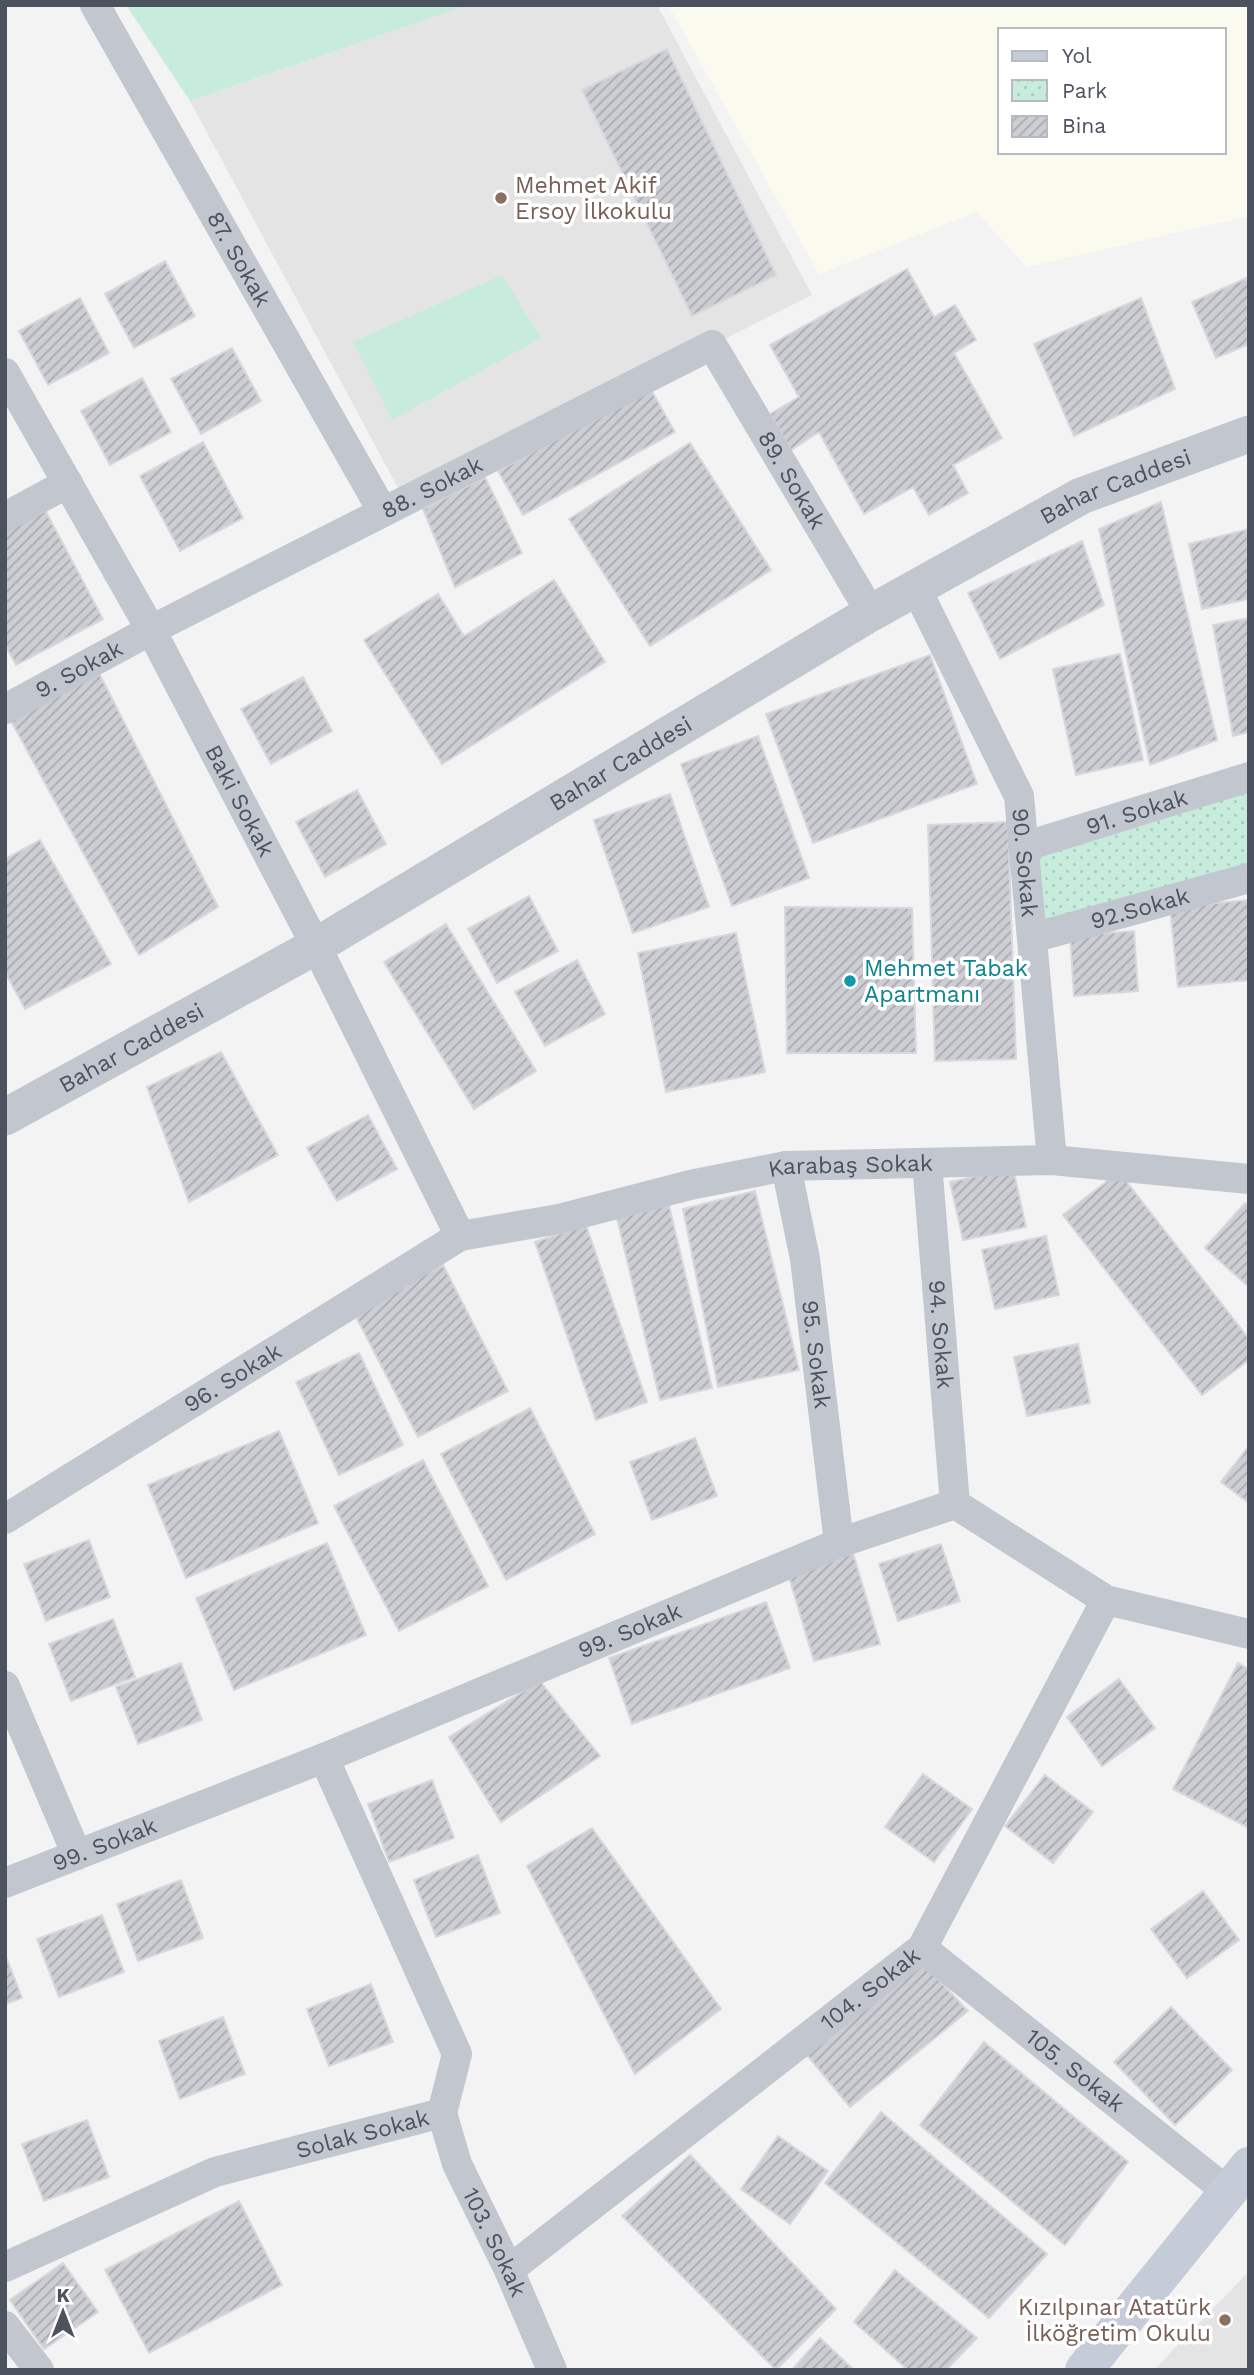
<svg xmlns="http://www.w3.org/2000/svg" width="1254" height="2375" font-family="'Work Sans',sans-serif">
<style>
.commercial{fill:#fbfaef;fill-rule:evenodd}
.education{fill:#e5e4e4}
.grass{fill:#c7ecdc}
.park{fill:url(#park-dots)}
.building{fill:url(#building-hatch);stroke:#d7d8dd;stroke-width:2}
.lines{fill:none;stroke-linecap:round;stroke-linejoin:round}
.minor{stroke:#c2c7cf;stroke-width:30}
.tertiary{stroke:#c2c7cf;stroke-width:37}
.secondary{stroke:#c5cbd7;stroke-width:38}
.education-dot{fill:#8d6e63;stroke:#fff;stroke-width:2.5}
.culture-dot{fill:#0f9aa8;stroke:#fff;stroke-width:2.5}
.labels{text-anchor:middle;dominant-baseline:central;stroke-width:7;stroke-linejoin:round;paint-order:stroke}
.education-label{font-size:23px;fill:#785e54;stroke:#fff;text-anchor:start}
.street-label{font-size:23px;fill:#4c525e;stroke:#fff}
.culture-label{font-size:23px;fill:#0d838f;stroke:#fff;text-anchor:start}
</style>
<defs>
<pattern id="park-dots" width="8" height="8" patternUnits="userSpaceOnUse" patternTransform="scale(1.75)"><rect width="8" height="8" fill="#c7ecdc"/><path d="M2 2h.1M6 6h.1" fill="none" stroke="#adccbf" stroke-width="1.8" stroke-linecap="round"/></pattern>
<pattern id="building-hatch" width="6" height="6" patternUnits="userSpaceOnUse" patternTransform="scale(1.75)"><rect width="6" height="6" fill="#cdced4"/><path d="M-1 1l2-2M0 6l6-6M5 7l2-2" fill="none" stroke="#a9aaaf"/></pattern>
</defs>
<rect width="100%" height="100%" fill="#f4f3f3"/>
<path class="commercial" d="M 668,5 L 1249,5 L 1249,216 L 1027,267 L 976,212 L 819,274 ZM 1000,30 L 1224,30 L 1224,152 L 1000,152 Z"/>
<g class="education">
<polygon points="469,5 657,5 812,295 405,501 190,101"/>
<polygon points="1249,2271 1249,2370 1154,2370"/>
</g>
<g class="grass">
<polygon points="126,5 469,5 190,101"/>
<polygon points="502,275 541,338 392,420 353,342"/>
</g>
<polygon class="park" points="1249,785 1249,877 1034,933 1027,849"/>
<g class="building">
<polygon points="667,49 776,275 692,316 582,90"/>
<polygon points="165,261 195,316 134,348 105,294"/>
<polygon points="907,269 934,317 955,305 976,340 954,353 1002,438 953,465 968,493 929,515 913,487 864,514 819,432 791,450 770,414 799,397 770,345"/>
<polygon points="1249,277 1249,344 1216,358 1192,302"/>
<polygon points="80,298 109,353 48,385 19,331"/>
<polygon points="1141,298 1175,389 1074,436 1034,344"/>
<polygon points="232,348 261,401 201,434 171,379"/>
<polygon points="142,378 171,432 110,465 81,411"/>
<polygon points="650,388 675,432 523,515 498,471"/>
<polygon points="203,442 243,518 180,551 140,476"/>
<polygon points="690,443 771,570 650,646 569,519"/>
<polygon points="485,477 522,553 455,587 423,509"/>
<polygon points="1161,502 1217,740 1150,765 1099,529"/>
<polygon points="43,506 103,619 16,665 5,645 5,526"/>
<polygon points="1249,529 1249,599 1202,609 1189,544"/>
<polygon points="1082,541 1104,605 1000,659 968,593"/>
<polygon points="554,580 605,662 442,764 364,640 438,594 464,636"/>
<polygon points="1249,618 1249,732 1233,736 1213,625"/>
<polygon points="1120,654 1143,760 1076,775 1053,669"/>
<polygon points="930,655 977,784 813,843 766,714"/>
<polygon points="99,673 218,907 139,955 11,721"/>
<polygon points="303,677 332,731 271,764 241,709"/>
<polygon points="758,736 809,878 732,906 681,764"/>
<polygon points="357,790 386,844 325,877 296,822"/>
<polygon points="670,794 709,907 633,933 594,820"/>
<polygon points="1008,822 1016,1059 935,1061 928,825"/>
<polygon points="40,840 111,964 25,1009 5,972 5,859"/>
<polygon points="529,896 558,951 497,983 468,929"/>
<polygon points="1249,900 1249,980 1178,987 1170,907"/>
<polygon points="785,907 912,908 916,1053 787,1053"/>
<polygon points="446,924 536,1071 474,1109 384,962"/>
<polygon points="1134,931 1138,991 1074,996 1070,936"/>
<polygon points="736,933 765,1072 666,1092 638,953"/>
<polygon points="577,960 605,1014 545,1046 515,992"/>
<polygon points="221,1052 278,1155 189,1202 147,1087"/>
<polygon points="368,1115 397,1169 337,1201 307,1148"/>
<polygon points="1013,1168 1026,1227 963,1240 950,1182"/>
<polygon points="1119,1172 1249,1339 1249,1360 1202,1395 1063,1215"/>
<polygon points="755,1191 799,1370 718,1387 683,1209"/>
<polygon points="1245,1203 1249,1206 1249,1287 1205,1248"/>
<polygon points="669,1205 712,1388 660,1400 617,1218"/>
<polygon points="586,1225 647,1402 596,1420 535,1242"/>
<polygon points="1046,1236 1059,1295 995,1309 982,1250"/>
<polygon points="443,1265 508,1391 418,1437 353,1311"/>
<polygon points="1078,1344 1090,1403 1027,1416 1014,1357"/>
<polygon points="359,1353 403,1445 339,1475 296,1382"/>
<polygon points="530,1408 595,1534 506,1580 441,1454"/>
<polygon points="279,1431 318,1523 186,1578 148,1485"/>
<polygon points="695,1438 717,1496 652,1520 630,1462"/>
<polygon points="1249,1446 1249,1503 1221,1482"/>
<polygon points="423,1460 488,1586 399,1631 334,1506"/>
<polygon points="89,1540 110,1597 46,1621 24,1564"/>
<polygon points="327,1543 366,1635 234,1690 196,1598"/>
<polygon points="941,1544 960,1601 898,1621 879,1564"/>
<polygon points="853,1553 880,1644 814,1661 789,1577"/>
<polygon points="766,1602 790,1668 632,1724 609,1658"/>
<polygon points="113,1619 135,1677 71,1701 49,1644"/>
<polygon points="181,1663 202,1720 138,1744 116,1687"/>
<polygon points="1238,1663 1249,1669 1249,1828 1173,1789"/>
<polygon points="1119,1679 1155,1728 1102,1766 1067,1717"/>
<polygon points="540,1681 600,1756 501,1822 449,1737"/>
<polygon points="923,1774 972,1809 934,1862 885,1827"/>
<polygon points="1045,1775 1093,1812 1053,1863 1005,1826"/>
<polygon points="432,1780 454,1838 389,1862 368,1804"/>
<polygon points="592,1828 721,2009 635,2074 527,1866"/>
<polygon points="478,1855 500,1913 436,1937 414,1880"/>
<polygon points="181,1880 203,1938 138,1961 117,1904"/>
<polygon points="1203,1891 1239,1940 1187,1978 1151,1929"/>
<polygon points="102,1915 124,1972 59,1997 37,1939"/>
<polygon points="5,1954 22,1998 5,2004"/>
<polygon points="921,1961 968,2011 850,2107 806,2054"/>
<polygon points="371,1984 393,2042 329,2066 307,2009"/>
<polygon points="1171,2007 1232,2070 1175,2125 1114,2062"/>
<polygon points="223,2017 245,2074 180,2099 159,2041"/>
<polygon points="984,2042 1128,2162 1065,2245 920,2125"/>
<polygon points="881,2112 1047,2254 989,2318 825,2183"/>
<polygon points="87,2120 109,2177 44,2201 22,2144"/>
<polygon points="778,2136 828,2171 790,2224 741,2189"/>
<polygon points="690,2155 836,2309 776,2370 622,2216"/>
<polygon points="239,2201 282,2285 149,2353 105,2270"/>
<polygon points="63,2263 98,2312 44,2349 10,2300"/>
<polygon points="895,2270 977,2338 946,2370 908,2370 854,2322"/>
<polygon points="820,2338 854,2370 792,2370"/>
</g>
<g class="lines">
<g class="minor">
<path id="s1" d="M 95,5 L 383,512"/>
<path id="s2" d="M 5,373 L 151,630 L 316,946 L 460,1236"/>
<polyline points="5,517 68,483"/>
<path id="s3" d="M 916,588 L 1019,796 L 1052,1160"/>
<path id="s4" d="M 5,709 L 151,630 L 712,345 L 871,613"/>
<path id="s5" d="M 1023,847 L 1249,777"/>
<path id="s6" d="M 1032,938 L 1249,878"/>
<path id="s7" d="M 927,1163 L 955,1504"/>
<path id="s8" d="M 786,1166 L 805,1259 L 839,1543"/>
<path id="s9" d="M 5,1519 L 460,1236 L 559,1219 L 690,1185 L 786,1166 L 1052,1160 L 1249,1179"/>
<polyline points="5,1686 77,1855"/>
<polyline points="324,1758 457,2054 442,2113"/>
<path id="s10" d="M 5,1883 L 324,1758 L 839,1543 L 955,1504 L 1106,1600 L 1249,1634"/>
<path id="s11" d="M 922,1948 L 1228,2192"/>
<path id="s12" d="M 442,2113 L 457,2164 L 509,2270 L 552,2370"/>
<path id="s13" d="M 5,2267 L 215,2172 L 442,2113"/>
<path id="s14" d="M 509,2270 L 922,1948 L 1106,1600"/>
<polyline points="5,2326 39,2370"/>
</g>
<path class="tertiary" id="s15" d="M 5,1117 L 316,946 L 871,613 L 1081,496 L 1249,434"/>
<polyline class="secondary" points="1084,2370 1249,2166"/>
</g>
<g class="education-dot">
<circle cx="501" cy="198" r="7"/>
<circle cx="1225" cy="2320" r="7"/>
</g>
<circle class="culture-dot" cx="850" cy="981" r="7"/>
<g class="labels">
<g class="education-label">
<text x="515" y="185">Mehmet Akif<tspan x="515" dy="26">Ersoy İlkokulu</tspan></text>
<text x="1211" y="2307" text-anchor="end">Kızılpınar Atatürk<tspan x="1211" dy="26">İlköğretim Okulu</tspan></text>
</g>
<g class="street-label">
<text stroke="none"><textPath href="#s1" startOffset="292">87. Sokak</textPath></text>
<text stroke="none"><textPath href="#s4" startOffset="952">89. Sokak</textPath></text>
<text stroke="none"><textPath href="#s4" startOffset="481">88. Sokak</textPath></text>
<text stroke="none"><textPath href="#s15" startOffset="1278">Bahar Caddesi</textPath></text>
<text stroke="none"><textPath href="#s4" startOffset="84">9. Sokak</textPath></text>
<text stroke="none"><textPath href="#s15" startOffset="710">Bahar Caddesi</textPath></text>
<text stroke="none"><textPath href="#s2" startOffset="488">Baki Sokak</textPath></text>
<text stroke="none"><textPath href="#s5" startOffset="119">91. Sokak</textPath></text>
<text stroke="none"><textPath href="#s3" startOffset="299">90. Sokak</textPath></text>
<text stroke="none"><textPath href="#s6" startOffset="112">92.Sokak</textPath></text>
<text stroke="none"><textPath href="#s15" startOffset="144">Bahar Caddesi</textPath></text>
<text stroke="none"><textPath href="#s9" startOffset="934">Karabaş Sokak</textPath></text>
<text stroke="none"><textPath href="#s7" startOffset="172">94. Sokak</textPath></text>
<text stroke="none"><textPath href="#s8" startOffset="191">95. Sokak</textPath></text>
<text stroke="none"><textPath href="#s9" startOffset="268">96. Sokak</textPath></text>
<text stroke="none"><textPath href="#s10" startOffset="674">99. Sokak</textPath></text>
<text stroke="none"><textPath href="#s10" startOffset="107">99. Sokak</textPath></text>
<text stroke="none"><textPath href="#s14" startOffset="458">104. Sokak</textPath></text>
<text stroke="none"><textPath href="#s11" startOffset="196">105. Sokak</textPath></text>
<text stroke="none"><textPath href="#s13" startOffset="383">Solak Sokak</textPath></text>
<text stroke="none"><textPath href="#s12" startOffset="140">103. Sokak</textPath></text>
</g>
<g class="culture-label">
<text x="864" y="968">Mehmet Tabak<tspan x="864" dy="26">Apartmanı</tspan></text>
</g>
</g>
<rect width="1254" height="2375" fill="none" stroke="#4c525e" stroke-width="14"/>
<rect x="998" y="28" width="228" height="126" fill="#ffffff" stroke="#b7babf" stroke-width="2"/>
<rect x="1012" y="51" width="35" height="10" fill="#c5cbd7" stroke="#b7babf" stroke-width="2"/>
<text x="1062" y="63" font-size="21" fill="#4c525e">Yol</text>
<rect x="1012" y="80" width="35" height="21" fill="url(#park-dots)" stroke="#b7babf" stroke-width="2"/>
<text x="1062" y="98" font-size="21" fill="#4c525e">Park</text>
<rect x="1012" y="116" width="35" height="21" fill="url(#building-hatch)" stroke="#b7babf" stroke-width="2"/>
<text x="1062" y="133" font-size="21" fill="#4c525e">Bina</text>
<g transform="translate(63 2312)" stroke="#ffffff" stroke-width="5" paint-order="stroke">
<path d="M0-5L12 26L0 18L-12 26Z" fill="#4c525e"/>
<text y="-10" font-size="19" font-weight="bold" text-anchor="middle" fill="#4c525e">K</text>
</g>
</svg>
